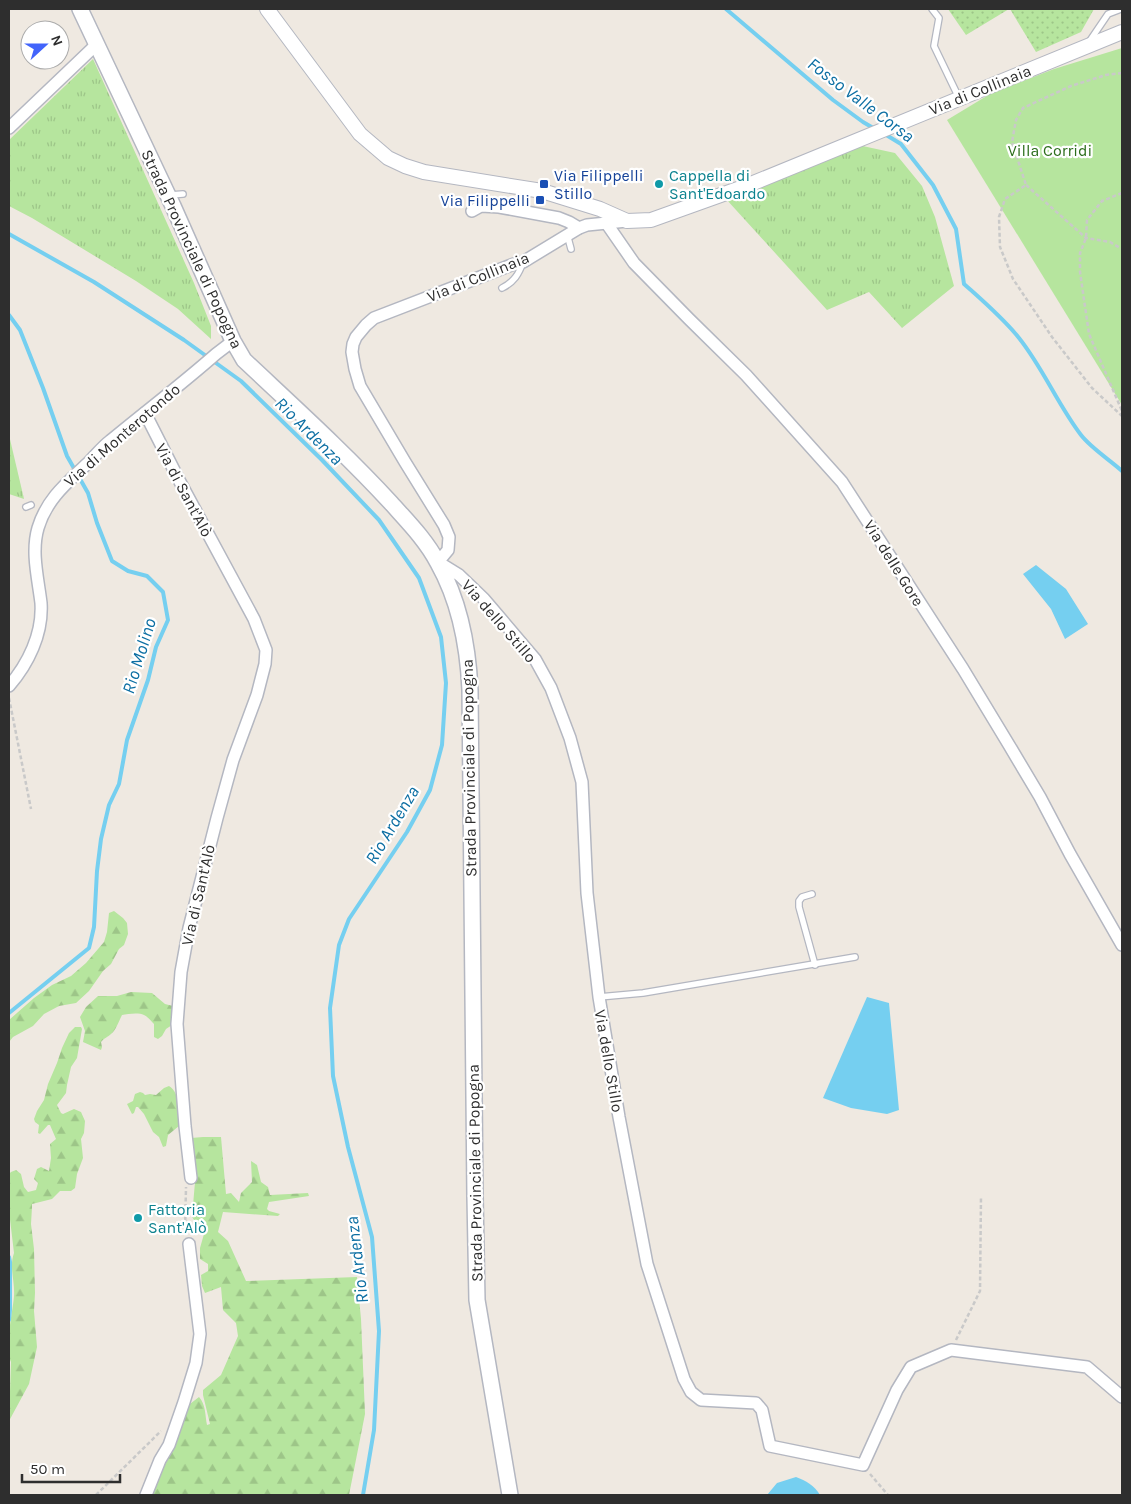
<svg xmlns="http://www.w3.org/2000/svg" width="1131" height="1504" font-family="Karla,sans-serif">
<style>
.grass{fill:url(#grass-tufts)}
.forest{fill:url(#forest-firs)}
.park{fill:#b6e59e}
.garden{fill:url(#garden-dots)}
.water{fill:#75cff0}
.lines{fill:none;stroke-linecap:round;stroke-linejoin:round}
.stream{stroke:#75cff0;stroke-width:4}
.service-casing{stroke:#b4b7c1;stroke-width:8}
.minor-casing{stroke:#b4b7c1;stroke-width:14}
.tertiary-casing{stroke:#b4b7c1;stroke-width:16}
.secondary-casing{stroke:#b4b7c1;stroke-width:18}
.path{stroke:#c9c9c9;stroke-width:2.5;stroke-dasharray:4 2.5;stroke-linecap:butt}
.service{stroke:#fff;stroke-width:5.5}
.minor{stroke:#fff;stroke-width:11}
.tertiary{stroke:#fff;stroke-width:14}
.secondary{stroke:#fff;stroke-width:15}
.transit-dot{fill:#1a4fb4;stroke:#fff;stroke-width:2}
.culture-dot{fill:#0f9aa8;stroke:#fff;stroke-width:2}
.labels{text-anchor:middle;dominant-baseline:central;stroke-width:4.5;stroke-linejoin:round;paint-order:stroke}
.street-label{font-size:16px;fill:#2e2e2e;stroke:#fff}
.park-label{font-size:16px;fill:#2c6e1b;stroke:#fff}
.transit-label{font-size:16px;fill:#164399;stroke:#fff;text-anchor:start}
.culture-label{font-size:16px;fill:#0d838f;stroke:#fff;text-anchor:start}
.water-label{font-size:18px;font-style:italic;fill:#0d6fa3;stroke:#fff}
</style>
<defs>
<pattern id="grass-tufts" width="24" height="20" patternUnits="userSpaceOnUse" patternTransform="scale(1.25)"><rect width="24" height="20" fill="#b6e59e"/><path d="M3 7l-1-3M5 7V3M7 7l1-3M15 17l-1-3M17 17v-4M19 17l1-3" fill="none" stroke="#9dc588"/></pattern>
<pattern id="forest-firs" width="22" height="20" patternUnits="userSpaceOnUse" patternTransform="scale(1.25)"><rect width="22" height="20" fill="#b6e59e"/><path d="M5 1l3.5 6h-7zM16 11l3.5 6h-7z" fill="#9dc588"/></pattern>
<pattern id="garden-dots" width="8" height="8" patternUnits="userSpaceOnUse" patternTransform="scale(1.25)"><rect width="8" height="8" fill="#b6e59e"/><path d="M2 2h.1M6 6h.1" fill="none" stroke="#9dc588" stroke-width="1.8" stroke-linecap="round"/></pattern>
</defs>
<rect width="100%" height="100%" fill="#efe9e1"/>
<g class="grass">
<polygon points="93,59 194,283 211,326 211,339 178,309 136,281 32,218 9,206 9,140"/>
<polygon points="858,145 895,153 922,186 935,217 954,286 902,328 869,292 827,310 726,199"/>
<polygon points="9,435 24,499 9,494"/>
</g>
<g class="forest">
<polygon points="114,911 123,918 127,923 128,934 124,945 119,949 111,964 103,971 89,991 76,1003 59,1006 44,1014 33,1026 13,1037 9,1042 9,1020 34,998 52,985 71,976 86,963 104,942 107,932 109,913"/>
<path d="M 131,992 L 152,993 L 165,1004 L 173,1006 L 175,1023 L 166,1029 L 162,1036 L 158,1039 L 154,1037 L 154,1024 C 151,1021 148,1017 144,1015 C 138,1012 128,1014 122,1015 C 119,1021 116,1030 111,1034 C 108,1037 104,1038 101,1042 L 102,1047 L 101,1050 L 83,1042 L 85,1031 L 80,1017 L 86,1007 L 98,996 L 117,996 Z"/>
<path d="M 75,1027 L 81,1027 L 82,1029 L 77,1058 L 71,1067 L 67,1085 L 66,1093 L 57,1105 L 61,1113 L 63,1114 L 74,1109 L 81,1112 L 85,1121 L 84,1133 L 81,1139 L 83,1158 L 77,1174 L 75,1188 L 71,1191 L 60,1191 L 52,1199 L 32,1204 L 32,1207 L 31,1224 L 34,1249 L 35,1293 L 34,1311 L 37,1347 L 29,1384 L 9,1421 L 11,1362 C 4,1349 13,1311 14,1296 C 15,1281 9,1267 14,1253 L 9,1211 L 9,1174 L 11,1172 L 16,1170 L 21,1174 L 24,1187 L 28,1192 L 36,1190 L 38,1183 L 34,1179 L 37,1169 L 41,1167 L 49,1171 L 51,1158 L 50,1144 L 56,1139 L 50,1125 L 48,1125 L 40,1134 L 38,1133 L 39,1125 L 35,1122 L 34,1119 L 37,1111 L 44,1100 L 48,1084 L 57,1063 L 62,1048 L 69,1033 Z"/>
<path d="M 169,1086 C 181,1093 178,1113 179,1126 L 168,1135 L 166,1146 L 163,1147 L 159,1137 L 153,1132 L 144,1114 L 138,1107 L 136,1107 L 134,1113 L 132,1114 L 127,1104 L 133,1101 L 135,1094 L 140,1092 L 143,1093 L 145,1095 L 150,1094 L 156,1095 L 164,1088 Z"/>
<path d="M 203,1137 L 221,1137 L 226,1194 L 231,1193 L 239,1202 L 241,1193 L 252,1182 L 251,1161 L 257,1165 L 261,1182 L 268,1187 L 270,1195 L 308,1193 L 309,1196 L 269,1202 L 267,1209 L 269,1211 L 280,1214 L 278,1216 L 223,1212 L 218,1232 L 228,1241 L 246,1281 L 357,1277 L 361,1319 L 365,1414 L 349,1495 L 149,1495 L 186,1407 L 199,1397 C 206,1405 205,1415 207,1425 L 210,1424 L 203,1395 L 203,1390 L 221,1375 L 238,1336 L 236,1323 L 223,1310 L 221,1287 L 205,1293 L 202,1286 L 201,1275 L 208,1271 L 208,1264 L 200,1259 L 200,1248 L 204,1234 L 192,1217 L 195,1182 L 191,1138 Z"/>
</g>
<polygon class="park" points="1122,48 1122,405 947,120 990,94 1054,69"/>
<g class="garden">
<polygon points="948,9 1009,9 966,35"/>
<polygon points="1010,9 1094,9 1081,32 1036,52"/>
</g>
<g class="water">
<polygon points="1036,565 1066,589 1088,624 1065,639 1051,609 1023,574"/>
<polygon points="867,997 889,1003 899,1110 887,1114 851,1108 823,1098"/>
<path d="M 796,1477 C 806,1481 814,1485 820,1495 L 767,1495 L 777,1483 Z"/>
</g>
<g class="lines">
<g class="stream">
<polyline points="726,9 833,100 863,122 875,129"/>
<path d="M 883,133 L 901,144 L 933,185 L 956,229 L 964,284 C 983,301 1003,318 1019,338 C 1043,368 1058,405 1081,435 C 1091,448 1110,460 1122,471"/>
<polyline points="9,234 94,282 184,340 241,381 322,460 379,520 419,578 441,637 446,683 442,745 430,790 407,832 349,919 339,945 330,1008 333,1076 348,1147 372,1237 379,1331 374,1430 363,1495"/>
<polyline points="9,315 20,330 43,388 67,456 88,493 97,523 112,561 128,571 147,576 163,592 168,620 156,647 148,680 127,740 119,784 109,805 101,839 97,871 94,927 89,948 9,1013"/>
<polyline points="9,1257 10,1262 10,1310 9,1320"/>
</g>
<g class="service-casing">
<g id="service">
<polyline points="932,9 939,18 934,46 959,98"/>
<polyline points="1089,42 1108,14 1121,9"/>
<polyline points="170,195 183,194"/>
<polyline points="567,234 571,249"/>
<path d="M 502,288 C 514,282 519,274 523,262"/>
<polyline points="26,507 31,505"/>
<polyline points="812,894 802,897 799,901 799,907 815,965"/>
<polyline points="599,997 643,993 855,957"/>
</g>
</g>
<g class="minor-casing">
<g id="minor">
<polyline points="9,128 97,44"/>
<polyline points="472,211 481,206 499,207 559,218 569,222 579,228"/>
<polyline points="627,221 587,225 579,228 523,262 514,264 374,318 366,325 356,337 353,344 352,352 355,369 360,386 405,462 444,525 449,537 448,550 438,562 459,575 484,599 535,659 551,688 570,738 582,782 587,893 599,997 619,1117 647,1264 684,1379 691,1392 701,1400 756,1403 762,1410 770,1446 863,1465 897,1390 911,1367 951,1350 1087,1367 1122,1397"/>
<polyline points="607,224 634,263 689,319 746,375 842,482 963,669 1009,745 1040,797 1070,854 1122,945"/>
<polyline points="145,413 179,480 254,619 266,650 265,664 257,695 233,760 217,818 189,928 181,972 177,1024 185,1126 191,1178"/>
<path d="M 9,686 C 28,664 43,634 41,603 C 38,578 31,552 38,528 C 47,498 68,482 89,462 C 96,455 102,447 110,441 C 145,412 182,384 216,354 L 233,341"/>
<polyline points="146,1495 160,1460 169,1445 184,1402 196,1363 200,1334 189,1244"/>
</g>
</g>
<g class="tertiary-casing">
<polyline id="tertiary" points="267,9 360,134 388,158 405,166 424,172 542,191 600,209 627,221 651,220 746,186 1122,32"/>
</g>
<g class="secondary-casing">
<path id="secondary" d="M 80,9 L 173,206 L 233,341 L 244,360 C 294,407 345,453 391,503 C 408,522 426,540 438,563 C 460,602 468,645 470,690 L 475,1197 L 477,1300 L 510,1495"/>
</g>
<g class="path">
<polyline points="1122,73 1106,75 1071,86 1023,108 1016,120 1012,142 1026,185 1005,199 999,217 1000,247 1013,279 1052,337 1092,388 1122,416"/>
<polyline points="1026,185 1086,238 1110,242 1122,249"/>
<polyline points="1122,193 1102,201 1087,220 1086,238 1080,253 1080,272 1089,334 1122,411"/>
<polyline points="9,698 31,809"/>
<polyline points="185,1234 186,1187"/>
<polyline points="956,1340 980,1291 981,1196"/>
<polyline points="870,1474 888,1495"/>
<polyline points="96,1495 161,1431"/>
</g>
<use href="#service" class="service"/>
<use href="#minor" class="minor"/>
<use href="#tertiary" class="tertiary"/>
<use href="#secondary" class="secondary"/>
</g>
<g class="transit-dot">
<rect x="539" y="179" width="10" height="10" rx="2.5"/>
<rect x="535" y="195" width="10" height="10" rx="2.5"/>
</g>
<g class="culture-dot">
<circle cx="659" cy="184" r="5"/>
<circle cx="138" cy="1218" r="5"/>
</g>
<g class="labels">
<g class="street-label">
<text transform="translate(980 90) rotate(-22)">Via di Collinaia</text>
<text transform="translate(192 249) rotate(65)">Strada Provinciale di Popogna</text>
<text transform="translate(478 277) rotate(-22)">Via di Collinaia</text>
<text transform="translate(122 435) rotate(-41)">Via di Monterotondo</text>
<text transform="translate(184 490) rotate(62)">Via di Sant'Alò</text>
<text transform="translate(894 563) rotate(58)">Via delle Gore</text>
<text transform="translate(499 621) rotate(49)">Via dello Stillo</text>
<text transform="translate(469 768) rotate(-91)">Strada Provinciale di Popogna</text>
<text transform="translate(198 895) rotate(-77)">Via di Sant'Alò</text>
<text transform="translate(609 1061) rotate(80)">Via dello Stillo</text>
<text transform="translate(475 1173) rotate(-91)">Strada Provinciale di Popogna</text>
</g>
<g class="park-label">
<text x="1050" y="150">Villa Corridi</text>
</g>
<g class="transit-label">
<text x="554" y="175">Via Filippelli<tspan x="554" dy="18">Stillo</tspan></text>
<text x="530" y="200" text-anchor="end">Via Filippelli</text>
</g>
<g class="culture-label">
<text x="669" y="175">Cappella di<tspan x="669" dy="18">Sant'Edoardo</tspan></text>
<text x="148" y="1209">Fattoria<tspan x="148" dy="18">Sant'Alò</tspan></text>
</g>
<g class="water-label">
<text transform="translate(861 100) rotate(37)">Fosso Valle Corsa</text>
<text transform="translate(309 431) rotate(45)">Rio Ardenza</text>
<text transform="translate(139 656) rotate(-73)">Rio Molino</text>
<text transform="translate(392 825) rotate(-59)">Rio Ardenza</text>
<text transform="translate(357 1260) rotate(-97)">Rio Ardenza</text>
</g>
</g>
<rect width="1131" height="1504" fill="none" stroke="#2e2e2e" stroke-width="20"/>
<g transform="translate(45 45) rotate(69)"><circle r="24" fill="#ffffff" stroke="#ababab"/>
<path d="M0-4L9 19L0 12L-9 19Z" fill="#4264fb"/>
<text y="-8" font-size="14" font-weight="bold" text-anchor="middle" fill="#2e2e2e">N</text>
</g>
<path d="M22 1474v8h98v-8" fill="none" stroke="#2e2e2e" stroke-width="2.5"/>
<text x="30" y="1474" font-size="15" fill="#2e2e2e" stroke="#ffffff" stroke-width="4" paint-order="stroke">50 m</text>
</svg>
